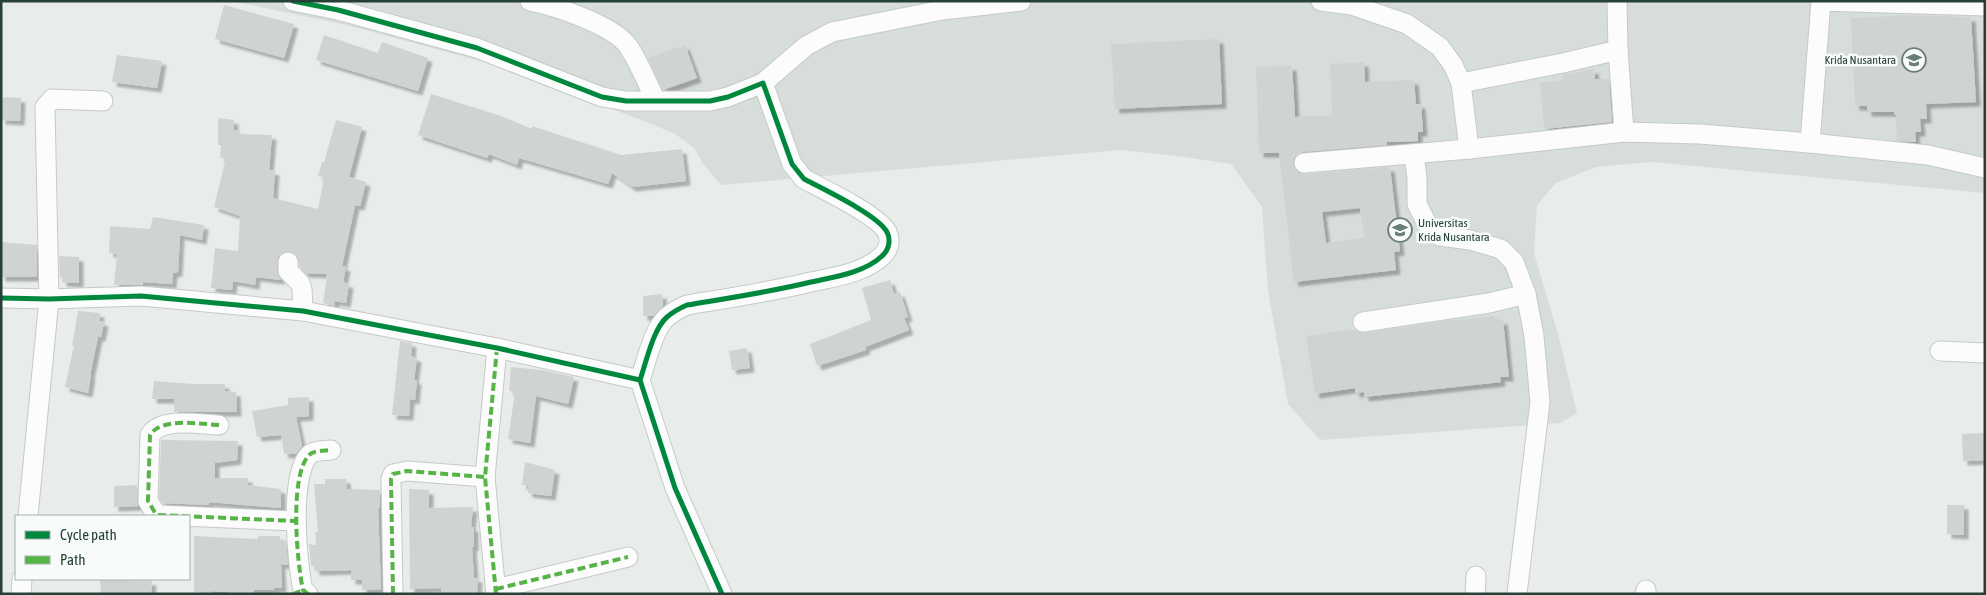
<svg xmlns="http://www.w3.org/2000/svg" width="1986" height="595" font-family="'Asap Condensed',sans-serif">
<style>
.built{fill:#d7deda}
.building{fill:#cfd4d2;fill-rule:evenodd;filter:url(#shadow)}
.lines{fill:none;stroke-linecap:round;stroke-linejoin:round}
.minor-casing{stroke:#c5cac7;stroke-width:21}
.minor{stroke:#fcfcfc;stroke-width:19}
.quiet{stroke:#56b346;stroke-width:4;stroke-dasharray:8 4;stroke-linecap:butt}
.cycleway-casing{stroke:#f7fbf9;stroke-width:8}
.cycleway{stroke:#00873e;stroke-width:5}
.labels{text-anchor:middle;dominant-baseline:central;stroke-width:5;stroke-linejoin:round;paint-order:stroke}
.poi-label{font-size:12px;fill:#264037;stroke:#f7fbf9;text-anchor:end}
</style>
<defs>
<filter id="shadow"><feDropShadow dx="4.5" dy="4.5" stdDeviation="1" flood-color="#0004"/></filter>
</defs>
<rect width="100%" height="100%" fill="#e8edea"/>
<polygon class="built" points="232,1 1985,1 1985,193 1651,162 1596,167 1556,183 1537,205 1534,253 1558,334 1577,413 1560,423 1320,440 1288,404 1268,290 1262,207 1231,164 1185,157 1121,150 721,185 703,164 694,148 675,134 649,123 499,66 346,25"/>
<g class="building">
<polygon points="224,5 294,24 284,58 215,39"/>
<polygon points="1897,15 1971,17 1976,102 1926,104 1927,119 1920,119 1921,132 1915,132 1916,142 1897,141 1896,115 1894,115 1894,112 1867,112 1867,106 1855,106 1851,18 1897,16"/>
<polygon points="324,35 378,53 382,42 428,58 418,91 316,60"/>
<polygon points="1219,39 1222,104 1115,109 1111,44"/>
<polygon points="685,45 697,78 663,90 648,58"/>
<polygon points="117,55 162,61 157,88 112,82"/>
<path d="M 1364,62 L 1365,82 L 1414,80 L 1416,104 L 1421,104 L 1423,132 L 1418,132 L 1418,141 L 1387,142 L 1387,145 L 1303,152 L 1294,158 L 1293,164 L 1299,173 L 1305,174 L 1390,167 L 1400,251 L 1394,252 L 1396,270 L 1294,282 L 1279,153 L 1259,153 L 1256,67 L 1292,66 L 1295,117 L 1332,115 L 1330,64 ZM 1360,208 L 1364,238 L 1326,243 L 1322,212 Z"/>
<polygon points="1594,69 1595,79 1609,79 1612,122 1544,129 1540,82 1562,81 1562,75"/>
<polygon points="431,94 501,116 532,129 532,126 621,155 682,149 686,181 632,187 612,173 608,184 519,158 517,165 489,154 487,158 418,135"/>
<polygon points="5,97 21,98 20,121 1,120 1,99"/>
<polygon points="218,118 234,120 234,130 239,131 239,134 272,135 269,170 275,171 273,198 318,209 324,178 318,176 322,162 324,162 336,120 362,127 349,177 366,182 360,206 355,205 342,266 346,267 343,282 349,284 346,303 335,301 334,306 323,303 327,274 305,273 299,266 297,256 288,251 282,253 278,257 277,271 281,280 256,277 255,285 233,281 232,290 211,288 215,248 238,251 240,216 214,207 226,158 220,158 221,145 218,145"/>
<polygon points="153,217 204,225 202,240 180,235 178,272 173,273 172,284 143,282 143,285 114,285 117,254 109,253 110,226 150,229"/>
<polygon points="1,242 37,245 37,277 1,277"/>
<polygon points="59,256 79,257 79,283 62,282 62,277 60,277"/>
<polygon points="890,280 894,294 900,292 908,317 904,318 909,330 865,347 866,350 817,366 810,344 871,320 862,288"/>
<polygon points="662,294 663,306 653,316 643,316 643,296"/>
<polygon points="78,311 100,313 99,321 104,322 101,337 98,337 90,375 91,375 88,393 65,387 74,346 72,346"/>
<polygon points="1495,316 1495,321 1503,320 1509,377 1500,377 1501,382 1364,397 1364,392 1355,393 1355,388 1315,394 1306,336 1341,331 1356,330 1365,333 1446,321"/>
<polygon points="400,341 412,343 411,356 417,358 414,380 417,380 415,400 410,399 409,416 392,415"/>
<polygon points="747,348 750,368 732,370 729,351"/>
<polygon points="511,367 542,370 574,377 568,404 536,396 530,443 508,439 515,392 509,391"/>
<polygon points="154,381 193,384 225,384 225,391 236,392 237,412 174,412 174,399 152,399"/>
<polygon points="309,397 309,416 296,417 302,446 297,453 284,454 281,435 257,437 252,411 288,405 288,398"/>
<polygon points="1985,433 1985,460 1963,461 1962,434"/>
<polygon points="161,440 238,441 237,460 215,463 215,478 248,478 248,485 281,489 281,508 209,502 209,505 162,503 159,498"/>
<polygon points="525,462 555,470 551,496 528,493 528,485 522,485"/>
<polygon points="325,479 346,479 347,489 380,490 380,508 378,508 381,589 362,590 362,580 351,580 351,570 315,571 315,566 311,566 309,544 316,545 315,532 318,532 314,484 325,484"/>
<polygon points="137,485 138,506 114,507 114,486"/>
<polygon points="409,489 429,490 429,508 473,507 471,527 474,527 474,547 472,547 474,578 478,578 477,594 441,594 441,588 410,589"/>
<polygon points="1947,505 1964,505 1964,535 1947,534"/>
<polygon points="194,536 258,539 258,536 280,536 280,540 286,541 288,565 281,564 282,588 274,588 274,590 254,590 253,594 212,591 212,593 194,592"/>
<polygon points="100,579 152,581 151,594 101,594"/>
</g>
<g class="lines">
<g class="minor-casing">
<g id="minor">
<path d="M 293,1 L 338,10 L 477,48 L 602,97 L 626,101 L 710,101 L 728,97 L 763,83 L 792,164 L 804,179 C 823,189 878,215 887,232 C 891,240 889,250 882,256 C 864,273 834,277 811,282 C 770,292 729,298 687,305 C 680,308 673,312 667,317 C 653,329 646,363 640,380"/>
<path d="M 530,1 C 555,6 613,25 628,46 C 639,62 647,83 656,101"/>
<polyline points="1321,1 1352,5 1407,24 1440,47 1453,65 1461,83 1469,149"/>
<polyline points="1617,1 1618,50 1624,132"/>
<polyline points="1821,1 1985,6"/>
<polyline points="763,83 806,46 832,32 942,10 1021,1"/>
<polyline points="1461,83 1563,63 1618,50"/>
<polyline points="1810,143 1821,1"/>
<polyline points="1304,163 1469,149 1624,132 1700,134 1810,143 1928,155 1985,168"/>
<polyline points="288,262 288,271 300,283 302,289 303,311"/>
<polyline points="1,298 49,299 141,296 303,311 497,348 640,380 675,488 722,594"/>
<polyline points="1363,322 1489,303 1526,294 1514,262 1501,249 1470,240 1440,236 1427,224 1417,204 1417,178 1414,154"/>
<polyline points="1940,351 1985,353"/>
<path d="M 219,425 C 200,424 161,417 150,435 L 148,501 L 154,511 L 158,515 L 296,521"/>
<polyline points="28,516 49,299 45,107 52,99 103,101"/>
<polyline points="496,589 628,557"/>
<polyline points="21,594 22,579"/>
<path d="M 308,594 L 303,590 C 297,563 289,476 309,455 C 314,450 324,451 331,450"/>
<polyline points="393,594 391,479 393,474 407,471 485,477"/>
<polyline points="496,594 485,477 497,348"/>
<polyline points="1475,594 1476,576"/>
<polyline points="1517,594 1540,402 1534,336 1526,294"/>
<polyline points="1645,594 1646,590"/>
</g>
</g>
<use href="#minor" class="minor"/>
<g class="quiet">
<path d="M 219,425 C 200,424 161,417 150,435 L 148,501 L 154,511 L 158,515 L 296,521"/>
<polyline points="496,589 628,557"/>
<polyline points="293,594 303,590"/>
<path d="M 308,594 L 303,590 C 297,563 289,476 309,455 C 314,450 324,451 331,450"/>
<polyline points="393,594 391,479 393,474 407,471 485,477"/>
<polyline points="496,594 485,477 497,348"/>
</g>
<g class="cycleway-casing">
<g id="cycleway">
<path d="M 293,1 L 338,10 L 477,48 L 602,97 L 626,101 L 710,101 L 728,97 L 763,83 L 792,164 L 804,179 C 823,189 878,215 887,232 C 891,240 889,250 882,256 C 864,273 834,277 811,282 C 770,292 729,298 687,305 C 680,308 673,312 667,317 C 653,329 646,363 640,380"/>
<polyline points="1,298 49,299 141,296 303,311 497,348 640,380 675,488 722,594"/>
</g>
</g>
<use href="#cycleway" class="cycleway"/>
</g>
<defs>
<g id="school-ring" transform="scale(1.25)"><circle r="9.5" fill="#f7fbf9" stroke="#6a7d76" stroke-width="1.5"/><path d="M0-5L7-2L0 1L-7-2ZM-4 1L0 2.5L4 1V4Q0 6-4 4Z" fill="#6a7d76"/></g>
<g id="university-ring" transform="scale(1.25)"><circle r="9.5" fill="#f7fbf9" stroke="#6a7d76" stroke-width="1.5"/><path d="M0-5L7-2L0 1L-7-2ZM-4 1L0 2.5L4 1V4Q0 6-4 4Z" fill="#6a7d76"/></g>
</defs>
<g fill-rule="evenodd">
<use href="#school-ring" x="1914" y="60"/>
<use href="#university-ring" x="1400" y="230"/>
</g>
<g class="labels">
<g class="poi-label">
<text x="1896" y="60">Krida Nusantara</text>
<text x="1418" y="223" text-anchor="start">Universitas<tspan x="1418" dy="14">Krida Nusantara</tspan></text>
</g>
</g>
<rect width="1986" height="595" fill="none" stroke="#264037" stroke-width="5"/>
<rect x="15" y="515" width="175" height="65" fill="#f7fbf9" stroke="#a3b0ab"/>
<rect x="25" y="531" width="25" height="8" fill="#00873e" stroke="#a3b0ab"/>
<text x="60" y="540" font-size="15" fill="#264037">Cycle path</text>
<rect x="25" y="556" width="25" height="8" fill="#56b346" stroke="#a3b0ab"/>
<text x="60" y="565" font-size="15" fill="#264037">Path</text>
</svg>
